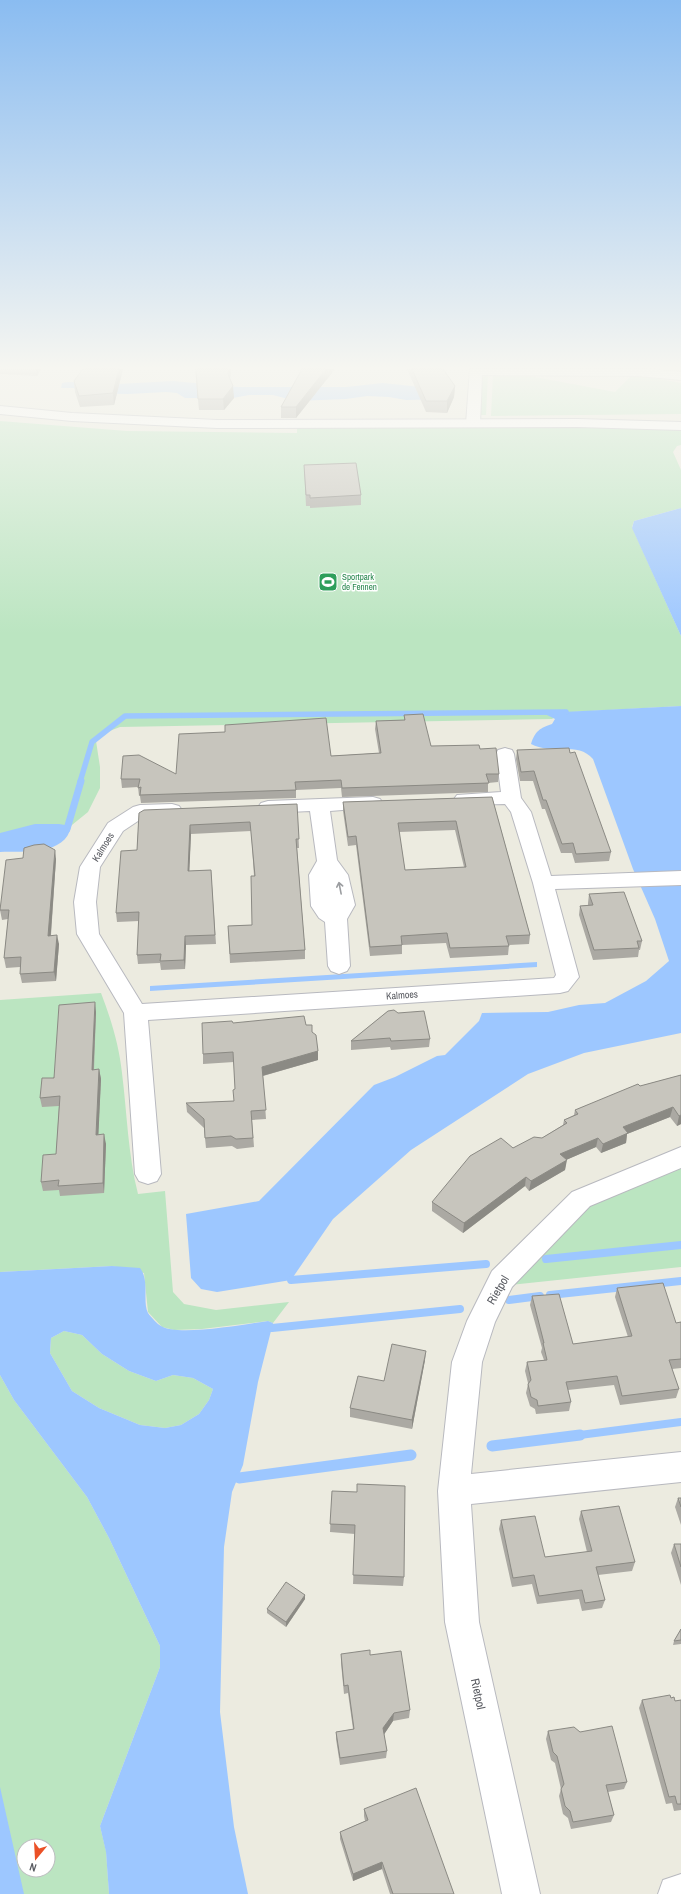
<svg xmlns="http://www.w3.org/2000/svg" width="681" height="1894" font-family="'Archivo Narrow',sans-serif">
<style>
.green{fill:#bbe5c1;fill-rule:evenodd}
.water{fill:#9dc7ff;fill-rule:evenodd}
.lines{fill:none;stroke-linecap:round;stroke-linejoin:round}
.stream-far3{stroke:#9dc7ff;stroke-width:5.5}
.stream-far2{stroke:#9dc7ff;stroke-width:7}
.stream-far1{stroke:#9dc7ff;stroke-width:8}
.stream{stroke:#9dc7ff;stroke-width:11}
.minor-casing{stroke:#b8b9bf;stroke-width:2}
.secondary-casing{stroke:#b9bbc2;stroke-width:2}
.minor{fill:#fff;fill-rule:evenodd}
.secondary{fill:#fff;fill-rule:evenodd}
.wall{fill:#aba9a3;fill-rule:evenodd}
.shaded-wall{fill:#8b8a84}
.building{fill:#c7c5bd;stroke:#8b8a84;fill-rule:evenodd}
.oneway{stroke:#9b9da0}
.labels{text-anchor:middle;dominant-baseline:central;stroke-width:3;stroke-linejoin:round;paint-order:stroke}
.far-leisure-label{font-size:9px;fill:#27864d;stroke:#fff;text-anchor:start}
.street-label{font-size:10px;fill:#595b61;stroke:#fff}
.near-street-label{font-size:12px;fill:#595b61;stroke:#fff}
</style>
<rect width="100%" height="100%" fill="#ecebe0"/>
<g class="green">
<polygon points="488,374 486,415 478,415 481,378"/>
<polygon points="493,374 524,375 615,392 633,374 681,383 681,414 491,416"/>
<polygon points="0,421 127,431 297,433 297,427 467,428 600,425 681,429 681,445 677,446 673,452 681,470 681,508 634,521 632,527 681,636 681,706 554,713 556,716 552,719 120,727 107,732 96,741 100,767 100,788 88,812 67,829 0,844"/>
<path d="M 101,993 C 111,1019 119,1045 122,1073 C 127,1113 128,1155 138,1194 L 165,1191 L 173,1292 L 184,1304 L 216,1310 L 289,1302 L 273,1323 L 268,1321 L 202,1329 L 174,1330 L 162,1327 L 148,1312 L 144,1273 L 112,1266 L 0,1272 L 0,1000 Z"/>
<polygon points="681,1163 681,1267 510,1285 582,1210"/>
<polygon points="64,1331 82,1335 102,1354 129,1371 156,1381 173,1375 193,1378 213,1389 209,1400 199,1414 181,1425 165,1428 140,1425 99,1408 72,1391 50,1353 51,1338"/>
<path d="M 0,1375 L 14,1400 L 87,1497 L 109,1538 L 160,1646 L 160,1667 L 100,1826 L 106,1851 L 109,1894 L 0,1894 ZM 24,1846 L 48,1846 L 48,1870 L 24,1870 Z"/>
</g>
<g class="water">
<polygon points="173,381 238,387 346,387 383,383 421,387 453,399 406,400 389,397 367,396 346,399 296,401 273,395 249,395 233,398 185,398 177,393 166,392 128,394 75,393 76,390 74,388 61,388 62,383 68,382 118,384"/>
<polygon points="681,508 681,636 632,528 634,521"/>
<path d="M 681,706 L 681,1033 L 584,1053 L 528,1074 L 411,1150 L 333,1219 L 291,1280 L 217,1292 L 201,1289 L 191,1278 L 186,1214 L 259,1201 L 374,1085 L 395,1077 L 437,1056 L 445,1055 L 479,1021 L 482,1013 L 548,1012 L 579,1005 L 605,1003 L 646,981 L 669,961 L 655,919 L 633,869 L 593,759 C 578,741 551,755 531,744 C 535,731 540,728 552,724 L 555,719 L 543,713 Z"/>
<path d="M 35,824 L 59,824 L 71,826 C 66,856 23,851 0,852 L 0,833 Z"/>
<polygon points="537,962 537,967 150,991 150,986"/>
<path d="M 112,1266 L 140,1268 C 150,1281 142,1301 148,1313 C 151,1317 157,1324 161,1326 C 177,1337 247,1324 268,1321 L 273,1323 L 258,1382 L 243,1465 L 232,1492 L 224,1547 L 220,1712 L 234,1827 L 248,1894 L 109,1894 L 106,1852 L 100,1826 L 160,1667 L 160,1646 L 109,1538 L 87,1497 L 14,1400 L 0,1375 L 0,1272 ZM 64,1331 L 82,1335 L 102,1354 L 129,1371 L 156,1381 L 173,1375 L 193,1378 L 213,1389 L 209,1400 L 199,1414 L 181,1425 L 165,1428 L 140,1425 L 99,1408 L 72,1391 L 50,1353 L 51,1338 Z"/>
<polygon points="0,1787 24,1894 0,1894"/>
</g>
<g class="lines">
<polyline class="stream-far3" points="80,782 92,742 125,716 566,712"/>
<polyline class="stream-far2" points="67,829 81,781"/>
<g class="stream-far1">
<polyline points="546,1259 681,1245"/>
<polyline points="291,1280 486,1264"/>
<polyline points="550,1295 681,1281"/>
<polyline points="509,1300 540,1296"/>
<polyline points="272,1328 460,1309"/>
<polyline points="572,1436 681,1422"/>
</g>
<g class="stream">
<polyline points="492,1446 580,1435"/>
<polyline points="239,1478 411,1455"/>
</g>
<g class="minor-casing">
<g id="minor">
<polygon points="470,369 648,369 681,372 681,380 638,376 482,375 480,424 478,427 468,427 466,424"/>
<polygon points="505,748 512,750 514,754 521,798 531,812 551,876 681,871 681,885 555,889 579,977 568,991 560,993 148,1020 161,1174 157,1181 148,1184 139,1181 135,1174 124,1013 77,934 74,902 80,867 108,823 133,807 140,805 172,804 179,806 182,810 179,814 144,817 123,831 100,867 96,902 99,934 142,1004 554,978 556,975 533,883 511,812 505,804 464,805 457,803 454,799 457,795 501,792 496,754 498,750"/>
<path d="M 373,797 L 380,799 L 383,803 L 380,807 L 330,811 L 337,860 L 348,875 L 355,905 L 347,919 L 350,966 L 347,971 L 339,974 L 331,971 L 328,966 L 325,922 L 319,918 L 311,906 L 309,875 L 317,861 L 310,811 L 268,813 L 261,811 L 258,807 L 261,803 L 268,801 ZM 329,885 L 333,905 L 333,906 L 333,905 Z"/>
<polygon points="681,1147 681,1168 590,1206 512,1287 495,1322 482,1362 471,1474 681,1452 681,1482 471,1504 479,1622 540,1894 502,1894 445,1622 438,1491 452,1362 467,1321 492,1271 572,1192"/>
<polygon points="681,1874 681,1894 658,1894 663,1880"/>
</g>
</g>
<g class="secondary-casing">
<polygon id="secondary" points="0,406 72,413 217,420 578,419 681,422 681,430 578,427 217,428 72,421 0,414"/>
</g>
<use href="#minor" class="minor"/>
<use href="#secondary" class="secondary"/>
</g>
<g class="wall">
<polygon points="0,369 41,369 37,376 0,374"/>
<polygon points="83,369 123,369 114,405 80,407 75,392 74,381"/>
<polygon points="195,369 231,369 230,378 234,398 224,410 199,410"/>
<polygon points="302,369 335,369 296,418 281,418 281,407"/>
<polygon points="407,369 443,369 455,386 454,397 447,413 426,412"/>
<polygon points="304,465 361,495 361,505 310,508 310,506 306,506"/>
<polygon points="404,715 431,746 480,749 499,774 498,782 488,783 488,792 342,797 341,788 296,790 296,798 141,803 140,796 139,796 138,787 122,788 121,779 176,774 331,756 379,753 375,729 376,721 404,720"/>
<polygon points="517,750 611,852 609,861 575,863 572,853 561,853 545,809 542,809 533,781 520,781 516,759"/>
<path d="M 492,797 L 530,935 L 529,944 L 509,945 L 508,955 L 450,958 L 446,943 L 402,945 L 402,954 L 370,956 L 356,845 L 348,846 L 343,811 L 343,802 ZM 455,830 L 464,867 L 405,870 L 399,832 Z"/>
<polygon points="297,804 299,848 297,848 305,950 305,959 230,963 228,926 252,925 254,876 251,831 191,834 189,871 211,870 216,944 186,945 185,969 161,970 160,963 138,964 137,955 139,921 117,922 116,913 137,850 139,813"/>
<polygon points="56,859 51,935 59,944 56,981 22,983 20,974 20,967 6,968 4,958 8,919 2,920 0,910"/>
<polygon points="589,894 642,941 640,950 639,950 638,957 593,960 579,915 580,906 588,905 588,903"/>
<polygon points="388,1011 430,1039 429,1047 391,1050 390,1047 351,1050 351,1041"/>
<polygon points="96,1012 94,1070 99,1069 101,1079 98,1135 106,1144 104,1193 60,1196 59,1190 43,1191 41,1182 56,1154 59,1106 42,1107 40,1098"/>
<polygon points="233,1023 306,1025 312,1032 318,1051 318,1060 263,1076 266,1119 252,1120 254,1147 237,1149 232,1146 206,1148 204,1128 187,1112 186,1103 234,1101 235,1089 234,1062 203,1064 203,1054"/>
<polygon points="681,1075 681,1124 677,1126 670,1117 627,1134 626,1143 601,1153 596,1147 566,1160 565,1170 529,1191 525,1186 463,1233 432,1211 432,1202 513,1148 542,1138 563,1125 564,1120 574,1115 575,1110 640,1086"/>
<polygon points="617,1288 676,1323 681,1322 681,1368 672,1369 679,1389 676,1398 620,1405 614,1385 568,1390 571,1402 569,1411 536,1414 535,1409 530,1406 526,1393 528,1384 528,1383 525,1371 527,1362 544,1360 541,1352 542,1348 530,1305 532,1296 573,1344 628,1337 615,1297"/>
<polygon points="425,1360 412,1429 350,1417 350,1408 384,1381"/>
<polygon points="332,1491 404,1577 403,1586 353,1584 355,1534 330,1532"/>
<polygon points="678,1498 681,1498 681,1525 675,1507"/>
<polygon points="581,1511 635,1562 632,1571 598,1575 605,1600 602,1608 582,1611 579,1599 537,1604 532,1584 512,1587 499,1529 501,1520 545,1557 587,1552 579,1519"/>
<polygon points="674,1544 681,1544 681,1585 671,1553"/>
<polygon points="305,1595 305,1599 286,1627 267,1613 267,1609"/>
<polygon points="681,1629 681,1644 673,1645 674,1641"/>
<polygon points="341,1654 370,1655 410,1710 409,1718 393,1721 384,1734 387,1751 386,1758 340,1765 336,1739 336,1732 353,1729 348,1693 344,1694 341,1663"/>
<polygon points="671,1698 675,1701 681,1700 681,1810 674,1811 672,1803 666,1804 639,1708 642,1700"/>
<polygon points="548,1731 627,1782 624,1789 608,1792 614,1815 611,1822 571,1829 568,1818 563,1814 559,1796 561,1789 555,1763 551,1760 546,1739"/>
<polygon points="364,1809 454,1894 390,1894 382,1869 353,1881 340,1839 340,1832 365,1821 364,1816"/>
</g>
<g class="shaded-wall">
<polygon points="36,369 41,369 37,376"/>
<polygon points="119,369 123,369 114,405 113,393"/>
<polygon points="229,369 231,369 231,372 229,385 228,374"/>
<polygon points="326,369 335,369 296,418 296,407"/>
<polygon points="233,386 234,398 224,410 223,399"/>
<polygon points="455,386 454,397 447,413 447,401"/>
<polygon points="190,825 191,834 189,880 188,871"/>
<polygon points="55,850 56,859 50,945 48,936"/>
<polygon points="57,935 59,944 56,981 54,972"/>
<polygon points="185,936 186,945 185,969 184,960"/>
<polygon points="95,1002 96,1012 93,1079 92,1070"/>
<polygon points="318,1051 318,1060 262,1076 262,1067"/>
<polygon points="99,1069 101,1079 98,1144 96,1135"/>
<polygon points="673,1107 670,1117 627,1134 626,1143 601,1153 603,1144 623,1127"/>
<polygon points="681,1115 681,1124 677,1126 679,1116"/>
<polygon points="104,1134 106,1144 104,1193 103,1183"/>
<polygon points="598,1138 596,1147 559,1163 560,1154"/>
<polygon points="567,1160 565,1170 529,1191 531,1181"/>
<polygon points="526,1177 525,1186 463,1233 464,1223"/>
<polygon points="426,1351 425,1360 412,1429 412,1420"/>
<polygon points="305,1595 305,1599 286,1627 286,1622"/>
<polygon points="394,1713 393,1721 383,1736 383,1728"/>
<polygon points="382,1862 382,1869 353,1881 353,1874"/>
</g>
<g class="building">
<polygon points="83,369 119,369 113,393 79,396 74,381"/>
<polygon points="196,369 229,369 228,374 233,386 223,399 198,399"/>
<polygon points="302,369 326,369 296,407 281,407"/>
<polygon points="412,369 443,369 455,386 447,401 426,401"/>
<polygon points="356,463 361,495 310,498 310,495 306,495 304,465"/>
<polygon points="423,714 431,746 479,745 480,749 496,748 499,774 486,774 489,783 342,788 341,780 295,782 296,790 140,795 141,787 138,788 140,779 121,779 123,756 139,755 176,774 179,734 225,732 225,725 326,718 331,756 381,753 376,721 405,720 404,715"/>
<polygon points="569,748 570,753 575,752 611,852 576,854 573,843 562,844 546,800 543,800 534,771 521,772 517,750"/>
<path d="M 492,797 L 530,935 L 506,936 L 509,946 L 450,948 L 447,933 L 401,936 L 402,945 L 370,947 L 356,836 L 348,837 L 343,802 ZM 456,821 L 466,867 L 405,870 L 398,823 Z"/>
<polygon points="297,804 299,839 296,839 305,950 230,954 228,926 252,925 251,876 255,876 250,822 190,825 188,871 211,870 215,935 185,936 184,960 160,961 161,954 137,955 139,912 116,913 121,851 137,850 139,813 144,810"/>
<polygon points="44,844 55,850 48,936 57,935 54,972 20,974 21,957 4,958 9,910 0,910 6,860 23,858 24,848 34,845"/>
<polygon points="624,892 642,941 637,941 639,948 594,950 580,906 593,905 589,894"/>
<polygon points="95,1002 92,1070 99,1069 96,1135 104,1134 103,1183 58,1186 59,1180 41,1182 43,1155 56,1154 60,1096 40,1098 42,1078 54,1078 59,1005"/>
<polygon points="394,1010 398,1013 424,1011 430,1039 391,1041 390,1038 351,1041 388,1011"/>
<polygon points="304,1016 306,1025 312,1025 312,1032 316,1035 318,1051 262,1067 266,1110 251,1111 253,1138 236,1139 231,1136 205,1138 204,1119 186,1103 234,1101 233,1090 235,1089 233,1052 203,1054 202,1023 232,1021 233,1023"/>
<polygon points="681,1075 681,1115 679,1116 673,1107 623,1127 628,1133 603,1144 598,1138 560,1154 567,1160 531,1181 526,1177 464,1223 432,1202 470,1156 501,1138 513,1148 534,1137 542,1138 567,1123 564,1120 578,1114 575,1110 638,1084 640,1086"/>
<polygon points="663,1283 676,1323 681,1322 681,1359 669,1360 679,1389 622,1396 617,1376 566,1382 571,1402 538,1406 537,1400 531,1397 528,1384 531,1380 527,1362 547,1360 543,1343 544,1343 532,1296 559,1294 573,1344 632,1336 617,1288"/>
<polygon points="392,1344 426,1351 412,1420 350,1408 358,1376 384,1381"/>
<polygon points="357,1484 405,1486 404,1577 353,1575 355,1525 330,1524 332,1491 357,1492"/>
<polygon points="678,1498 681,1498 681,1507"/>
<polygon points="619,1506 635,1562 596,1567 605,1600 585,1603 582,1590 539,1596 534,1575 513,1578 501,1520 535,1516 545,1557 592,1551 581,1511"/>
<polygon points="674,1544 681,1544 681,1567"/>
<polygon points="286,1582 305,1595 286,1622 267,1609"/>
<polygon points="681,1629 681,1640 674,1641"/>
<polygon points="370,1650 370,1655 401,1651 410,1710 394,1713 383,1728 387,1751 340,1758 336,1732 354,1729 348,1685 344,1686 341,1654"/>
<polygon points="670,1695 671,1698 674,1697 675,1701 681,1700 681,1804 677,1804 675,1796 669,1797 642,1700"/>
<polygon points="612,1726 627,1782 606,1785 614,1815 573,1822 570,1811 565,1806 561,1789 564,1784 557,1756 553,1752 548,1731 574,1727 580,1732"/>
<polygon points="416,1788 454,1894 393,1894 382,1862 353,1874 340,1832 368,1820 364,1809"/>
</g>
<defs><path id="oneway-shaft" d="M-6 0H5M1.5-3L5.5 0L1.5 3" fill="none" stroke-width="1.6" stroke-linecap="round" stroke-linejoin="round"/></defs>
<use class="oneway" href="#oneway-shaft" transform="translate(340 888) rotate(-101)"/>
<linearGradient id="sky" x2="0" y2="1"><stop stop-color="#8abcf1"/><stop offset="0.58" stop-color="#f6f6f1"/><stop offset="1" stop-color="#f6f6f1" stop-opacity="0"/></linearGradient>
<rect width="681" height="634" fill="url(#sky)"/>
<defs>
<g id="stadium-square" transform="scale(1)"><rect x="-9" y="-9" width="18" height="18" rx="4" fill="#2e9e5b" stroke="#fff"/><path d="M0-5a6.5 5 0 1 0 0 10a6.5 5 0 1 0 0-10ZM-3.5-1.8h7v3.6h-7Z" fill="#fff"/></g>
</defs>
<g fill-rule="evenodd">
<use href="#stadium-square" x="328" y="582"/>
</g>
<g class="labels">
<g class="far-leisure-label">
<text x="342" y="577">Sportpark<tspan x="342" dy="10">de Fennen</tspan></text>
</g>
<g class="street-label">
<text transform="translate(103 847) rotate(-58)">Kalmoes</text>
<text transform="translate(402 995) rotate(-4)">Kalmoes</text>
</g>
<g class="near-street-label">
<text transform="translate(498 1290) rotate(-59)">Rietpol</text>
<text transform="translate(478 1694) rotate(78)">Rietpol</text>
</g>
</g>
<g transform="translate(36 1858) rotate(198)"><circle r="19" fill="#ffffff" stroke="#bdbdc0"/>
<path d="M0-3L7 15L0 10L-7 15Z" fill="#eb5127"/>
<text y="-6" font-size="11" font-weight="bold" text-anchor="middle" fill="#595b61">N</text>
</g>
</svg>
